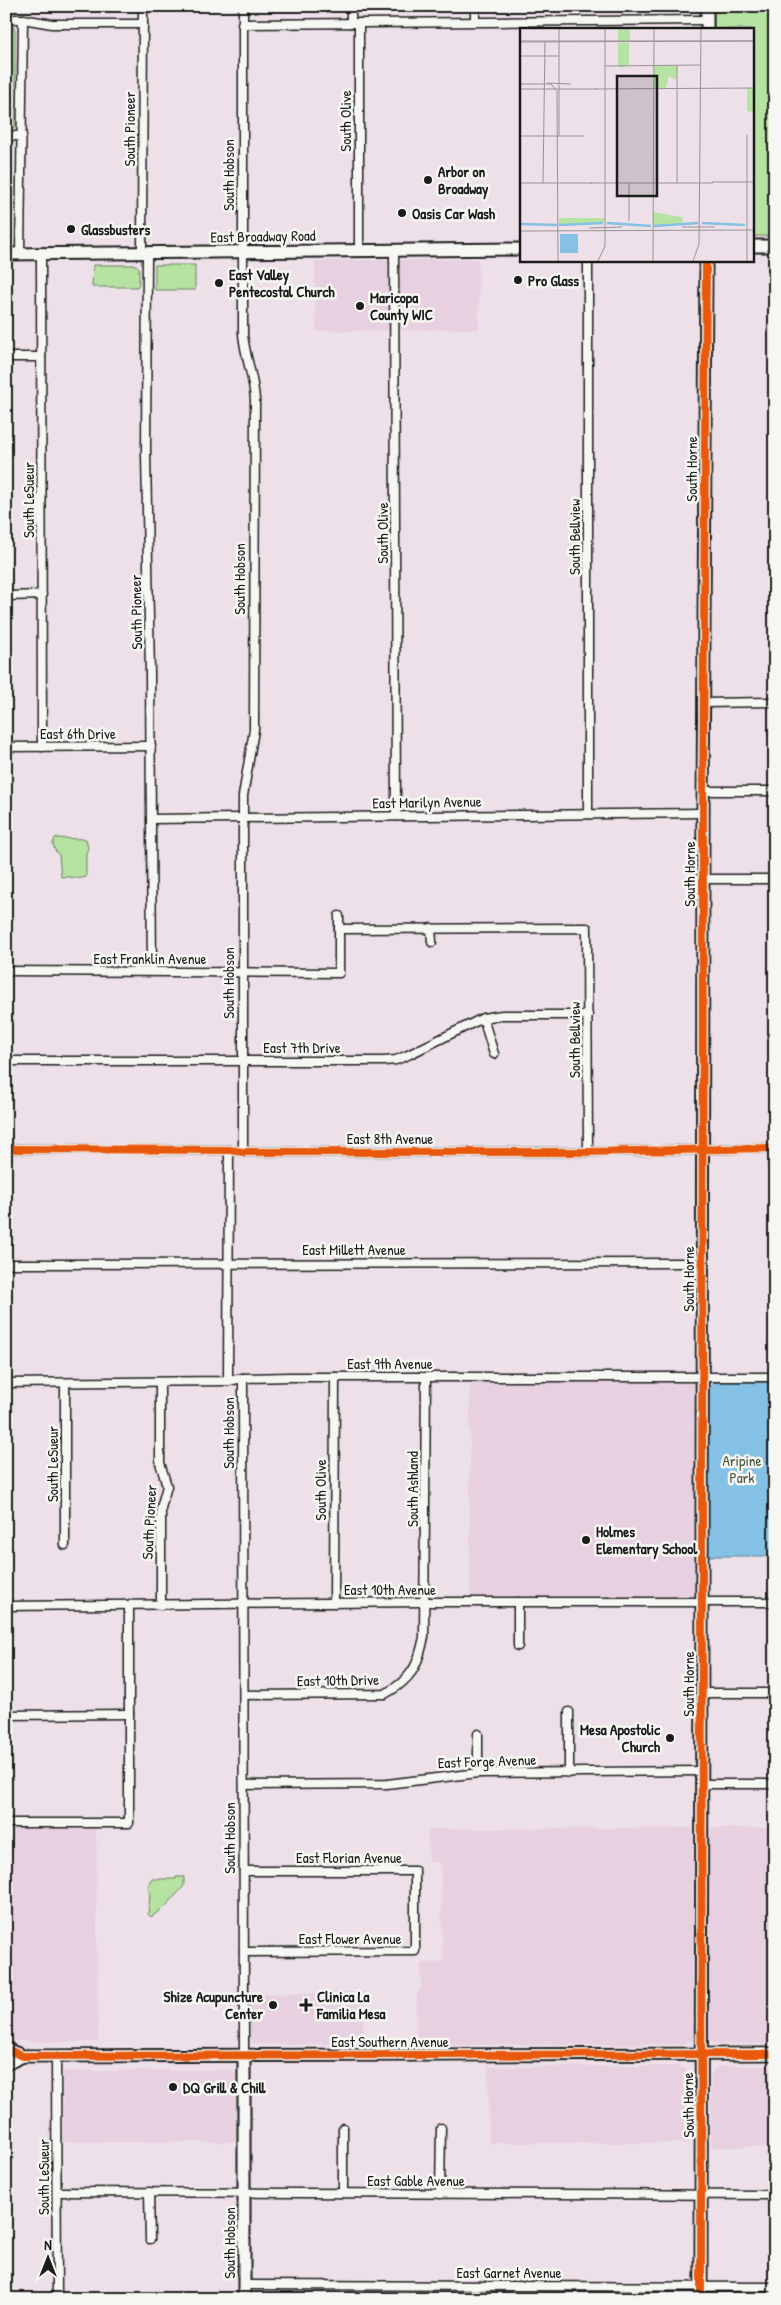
<svg xmlns="http://www.w3.org/2000/svg" width="781" height="2305" font-family="'Patrick Hand',sans-serif">
<style>
.built{fill:#e7d0e0}
.green{fill:#b6e3a1;stroke:#69805e}
.water{fill:#85c1e4;stroke:#5b7f94}
.lines{fill:none;stroke-linecap:round;stroke-linejoin:round}
.street-casing{stroke:#1c1c1c;stroke-width:11}
.secondary-casing{stroke:#1c1c1c;stroke-width:15}
.street{stroke:#f6f6f2;stroke-width:8}
.secondary{stroke:#f6f6f2;stroke-width:11}
.cycleway-casing{stroke:#f6f6f2;stroke-width:11}
.cycleway{stroke:#e8590c;stroke-width:8}
.poi-dot{fill:#1c1c1c;stroke:#f6f6f2;stroke-width:2}
.labels{text-anchor:middle;dominant-baseline:central;stroke-width:5;stroke-linejoin:round;paint-order:stroke}
.street-label{font-size:15px;fill:#1c1c1c;stroke:#f6f6f2}
.poi-label{font-size:15px;font-weight:bold;fill:#1c1c1c;stroke:#f6f6f2;text-anchor:start}
.park-label{font-size:15px;fill:#4a5844;stroke:#f6f6f2}
.inset-river{fill:none;stroke:#85c1e4;stroke-width:2.5}
.inset-road{fill:none;stroke:#999296;stroke-width:1}
.view{fill:#1c1c1c;fill-opacity:0.15;stroke:#1c1c1c;stroke-width:2.5}
.inset-edge{fill:none;stroke:#1c1c1c;stroke-width:2.5}
</style>
<rect width="100%" height="100%" fill="#ede0e8"/>
<filter id="ink" filterUnits="userSpaceOnUse"><feTurbulence type="fractalNoise" baseFrequency=".02" numOctaves="2"/><feDisplacementMap in="SourceGraphic" scale="10" xChannelSelector="R" yChannelSelector="G"/><feConvolveMatrix kernelMatrix="1 2 1 2 8 2 1 2 1" color-interpolation-filters="sRGB"/></filter>
<g filter="url(#ink)">
<g class="built">
<rect x="6" y="142" width="7" height="102"/>
<polygon points="478,259 479,329 316,331 315,261"/>
<polygon points="470,1377 703,1377 702,1602 470,1602"/>
<polygon points="6,1828 96,1828 98,2042 6,2041"/>
<polygon points="693,1828 694,2026 692,2040 683,2044 416,2045 417,1993 421,1988 421,1963 443,1962 440,1862 429,1862 428,1829"/>
<polygon points="707,1828 775,1828 775,2044 721,2044 713,2043 708,2038"/>
<polygon points="364,1992 363,2044 260,2044 253,2043 250,2039 250,1994"/>
<polygon points="678,2066 689,2071 690,2075 689,2143 489,2143 488,2067"/>
<polygon points="720,2066 775,2066 775,2147 711,2147 711,2077 712,2071"/>
<polygon points="232,2070 236,2074 236,2142 63,2142 63,2071"/>
</g>
<g class="green">
<polygon points="714,6 775,6 775,236 752,236 752,29 714,29"/>
<polygon points="6,24 13,25 15,31 15,125 14,128 6,130"/>
<polygon points="93,265 136,265 139,268 139,284 137,287 92,287"/>
<rect x="155" y="265" width="40" height="25"/>
<path d="M 55,838 L 86,839 L 88,848 L 86,853 L 86,877 C 76,881 71,875 61,877 L 59,855 L 55,850 L 53,844 Z"/>
<polygon points="176,1877 184,1877 184,1886 165,1907 151,1917 148,1914 150,1895 148,1886 151,1879 176,1879"/>
</g>
<polygon class="water" points="714,1382 775,1382 775,1556 708,1556 709,1389"/>
<g class="lines">
<g class="street-casing">
<g id="street">
<path d="M 243,6 L 243,334 C 245,357 254,378 255,400 L 254,730 L 243,796 L 243,1152"/>
<polyline points="6,19 23,19 52,24 143,24"/>
<polyline points="475,21 475,6"/>
<polyline points="351,23 351,6"/>
<polyline points="242,24 707,20"/>
<polyline points="6,136 22,136"/>
<polyline points="359,250 359,23"/>
<polyline points="394,250 396,816"/>
<polyline points="142,253 143,6"/>
<polyline points="147,253 146,454 150,674 152,971"/>
<polyline points="20,254 23,19"/>
<polyline points="41,254 42,747"/>
<polyline points="588,260 588,814"/>
<polyline points="6,357 41,357"/>
<polyline points="6,596 42,595"/>
<polyline points="704,703 775,702"/>
<polyline points="6,747 151,746"/>
<polyline points="703,791 775,791"/>
<polyline points="151,819 703,813"/>
<polyline points="703,879 775,879"/>
<polyline points="431,928 432,942"/>
<polyline points="339,929 587,928 588,1152"/>
<polyline points="6,971 339,973 339,916"/>
<polyline points="483,1018 494,1054"/>
<polyline points="6,1061 384,1061 396,1060 408,1055 483,1018 502,1015 588,1015"/>
<polyline points="6,1149 229,1150 243,1152 588,1152 775,1148"/>
<polyline points="6,1264 702,1263"/>
<polyline points="243,1378 244,2056"/>
<polyline points="228,1381 229,1150"/>
<polyline points="160,1382 160,1463 167,1486 161,1508 161,1605"/>
<polyline points="6,1383 228,1381 243,1378 289,1377 775,1377"/>
<polyline points="65,1545 65,1383"/>
<polyline points="334,1603 335,1377"/>
<polyline points="6,1606 425,1602 775,1602"/>
<polyline points="518,1646 518,1602"/>
<polyline points="701,1693 775,1693"/>
<path d="M 244,1695 L 385,1694 C 412,1679 418,1666 424,1637 L 426,1377"/>
<polyline points="569,1712 569,1773"/>
<polyline points="6,1715 129,1714"/>
<polyline points="478,1773 478,1734"/>
<polyline points="701,1784 775,1784"/>
<polyline points="244,1785 387,1784 478,1773 701,1771"/>
<polyline points="6,1823 129,1823 129,1605"/>
<polyline points="244,1871 415,1871 415,1951 244,1952"/>
<polyline points="56,2056 57,2299"/>
<polyline points="57,2192 775,2195"/>
<polyline points="149,2192 150,2239"/>
<polyline points="343,2193 343,2128"/>
<polyline points="440,2194 441,2128"/>
<polyline points="244,2285 775,2287"/>
</g>
</g>
<g class="secondary-casing">
<g id="secondary">
<polyline points="707,29 707,6"/>
<polyline points="752,246 775,246"/>
<polyline points="6,254 521,249"/>
<polyline points="6,2049 23,2056 775,2054"/>
<polyline points="6,2064 23,2056"/>
<polyline points="244,2299 244,2056"/>
<polyline points="701,2299 703,813 706,260"/>
</g>
</g>
<use href="#street" class="street"/>
<use href="#secondary" class="secondary"/>
<g class="cycleway-casing">
<g id="cycleway">
<polyline points="6,1149 229,1150 243,1152 588,1152 775,1148"/>
<polyline points="6,2049 23,2056 775,2054"/>
<polyline points="701,2299 703,813 706,260"/>
</g>
</g>
<use href="#cycleway" class="cycleway"/>
</g>
</g>
<g class="poi-dot">
<circle cx="428" cy="180" r="5"/>
<circle cx="402" cy="213" r="5"/>
<circle cx="71" cy="229" r="5"/>
<circle cx="518" cy="280" r="5"/>
<circle cx="219" cy="283" r="5"/>
<circle cx="360" cy="306" r="5"/>
<circle cx="586" cy="1540" r="5"/>
<circle cx="670" cy="1738" r="5"/>
<circle cx="273" cy="2005" r="5"/>
<path d="M303.5 1997.5h5v5h5v5h-5v5h-5v-5h-5v-5h5z"/>
<circle cx="173" cy="2087" r="5"/>
</g>
<g class="labels">
<g class="street-label">
<text transform="translate(345 121) rotate(-90)">South Olive</text>
<text transform="translate(129 129) rotate(-90)">South Pioneer</text>
<text transform="translate(228 175) rotate(-90)">South Hobson</text>
<text transform="translate(263 236) rotate(-1)">East Broadway Road</text>
<text transform="translate(691 469) rotate(-90)">South Horne</text>
<text transform="translate(28 500) rotate(-90)">South LeSueur</text>
<text transform="translate(382 533) rotate(-90)">South Olive</text>
<text transform="translate(574 537) rotate(-90)">South Bellview</text>
<text transform="translate(239 579) rotate(-90)">South Hobson</text>
<text transform="translate(136 612) rotate(-91)">South Pioneer</text>
<text x="78" y="733">East 6th Drive</text>
<text transform="translate(427 802) rotate(-1)">East Marilyn Avenue</text>
<text transform="translate(689 874) rotate(-90)">South Horne</text>
<text x="150" y="958">East Franklin Avenue</text>
<text transform="translate(228 983) rotate(-90)">South Hobson</text>
<text transform="translate(574 1040) rotate(-90)">South Bellview</text>
<text x="302" y="1047">East 7th Drive</text>
<text x="390" y="1138">East 8th Avenue</text>
<text x="354" y="1249">East Millett Avenue</text>
<text transform="translate(688 1279) rotate(-90)">South Horne</text>
<text x="390" y="1363">East 9th Avenue</text>
<text transform="translate(228 1433) rotate(-90)">South Hobson</text>
<text transform="translate(52 1464) rotate(-90)">South LeSueur</text>
<text transform="translate(412 1489) rotate(-90)">South Ashland</text>
<text transform="translate(320 1490) rotate(-90)">South Olive</text>
<text transform="translate(149 1522) rotate(-87)">South Pioneer</text>
<text x="390" y="1589">East 10th Avenue</text>
<text transform="translate(338 1680) rotate(-1)">East 10th Drive</text>
<text transform="translate(688 1684) rotate(-90)">South Horne</text>
<text transform="translate(487 1761) rotate(-2)">East Forge Avenue</text>
<text transform="translate(229 1838) rotate(-90)">South Hobson</text>
<text x="349" y="1857">East Florian Avenue</text>
<text x="350" y="1938">East Flower Avenue</text>
<text x="390" y="2041">East Southern Avenue</text>
<text transform="translate(688 2105) rotate(-91)">South Horne</text>
<text transform="translate(43 2177) rotate(-90)">South LeSueur</text>
<text x="416" y="2180">East Gable Avenue</text>
<text transform="translate(229 2243) rotate(-90)">South Hobson</text>
<text x="509" y="2272">East Garnet Avenue</text>
</g>
<g class="poi-label">
<text x="438" y="171">Arbor on<tspan x="438" dy="17">Broadway</tspan></text>
<text x="412" y="213">Oasis Car Wash</text>
<text x="81" y="229">Glassbusters</text>
<text x="229" y="274">East Valley<tspan x="229" dy="17">Pentecostal Church</tspan></text>
<text x="528" y="280">Pro Glass</text>
<text x="370" y="297">Maricopa<tspan x="370" dy="17">County WIC</tspan></text>
<text x="596" y="1531">Holmes<tspan x="596" dy="17">Elementary School</tspan></text>
<text x="660" y="1729" text-anchor="end">Mesa Apostolic<tspan x="660" dy="17">Church</tspan></text>
<text x="263" y="1996" text-anchor="end">Shize Acupuncture<tspan x="263" dy="17">Center</tspan></text>
<text x="317" y="1996">Clinica La<tspan x="317" dy="17">Familia Mesa</tspan></text>
<text x="183" y="2087">DQ Grill &amp; Chill</text>
</g>
<g class="park-label">
<text x="742" y="1460">Aripine<tspan x="742" dy="17">Park</tspan></text>
</g>
</g>
<g transform="translate(520 28)">
<rect width="234" height="234" fill="#ede0e8"/>
<path d="M 98,0 L 110,0 L 110,13 L 98,14 ZM 98,15 L 109,15 L 109,37 L 102,40 L 98,38 ZM 134,38 L 157,38 L 156,52 L 149,48 L 146,60 L 134,60 ZM 227,60 L 234,60 L 234,84 L 227,83 ZM 133,184 L 162,189 L 163,195 L 133,197 ZM 39,190 L 85,190 L 84,195 L 39,196 Z" fill="#b6e3a1"/>
<path d="M 40,206 L 58,206 L 58,225 L 40,225 Z" fill="#85c1e4"/>
<path class="inset-river" d="M 87,195 L 131,198M 182,195 L 225,197M 0,196 L 37,197M 39,197 L 83,195M 134,198 L 178,195"/>
<path class="inset-road" d="M 0,13 L 234,13M 0,14 L 234,13M 0,28 L 39,28M 85,38 L 181,37M 27,55 L 51,56M 0,56 L 31,56 L 37,63 L 38,233M 0,61 L 77,61M 75,61 L 234,60M 0,108 L 64,108M 39,108 L 39,0M 192,154 L 234,154M 0,155 L 72,155M 23,155 L 25,14M 70,155 L 193,155M 157,155 L 157,37M 109,193 L 109,155M 162,199 L 195,199M 69,200 L 102,199M 0,203 L 234,202M 78,233 L 85,218 L 85,0M 133,233 L 134,0M 173,233 L 179,216 L 181,0M 227,233 L 227,107"/>
<path class="view" d="M 97,48 L 137,48 L 137,168 L 97,168 Z"/>
<rect width="234" height="234" class="inset-edge"/>
</g>
<rect width="781" height="2305" fill="none" stroke="#f6f6f2" stroke-width="25"/>
<rect x="12" y="12" width="756" height="2280" fill="none" stroke="#1c1c1c" stroke-width="2" filter="url(#ink)"/>
<g transform="translate(48 2258)" stroke="#f6f6f2" stroke-width="4" paint-order="stroke">
<path d="M0-4L9 19L0 12L-9 19Z" fill="#1c1c1c"/>
<text y="-8" font-size="14" font-weight="bold" text-anchor="middle" fill="#1c1c1c">N</text>
</g>
</svg>
